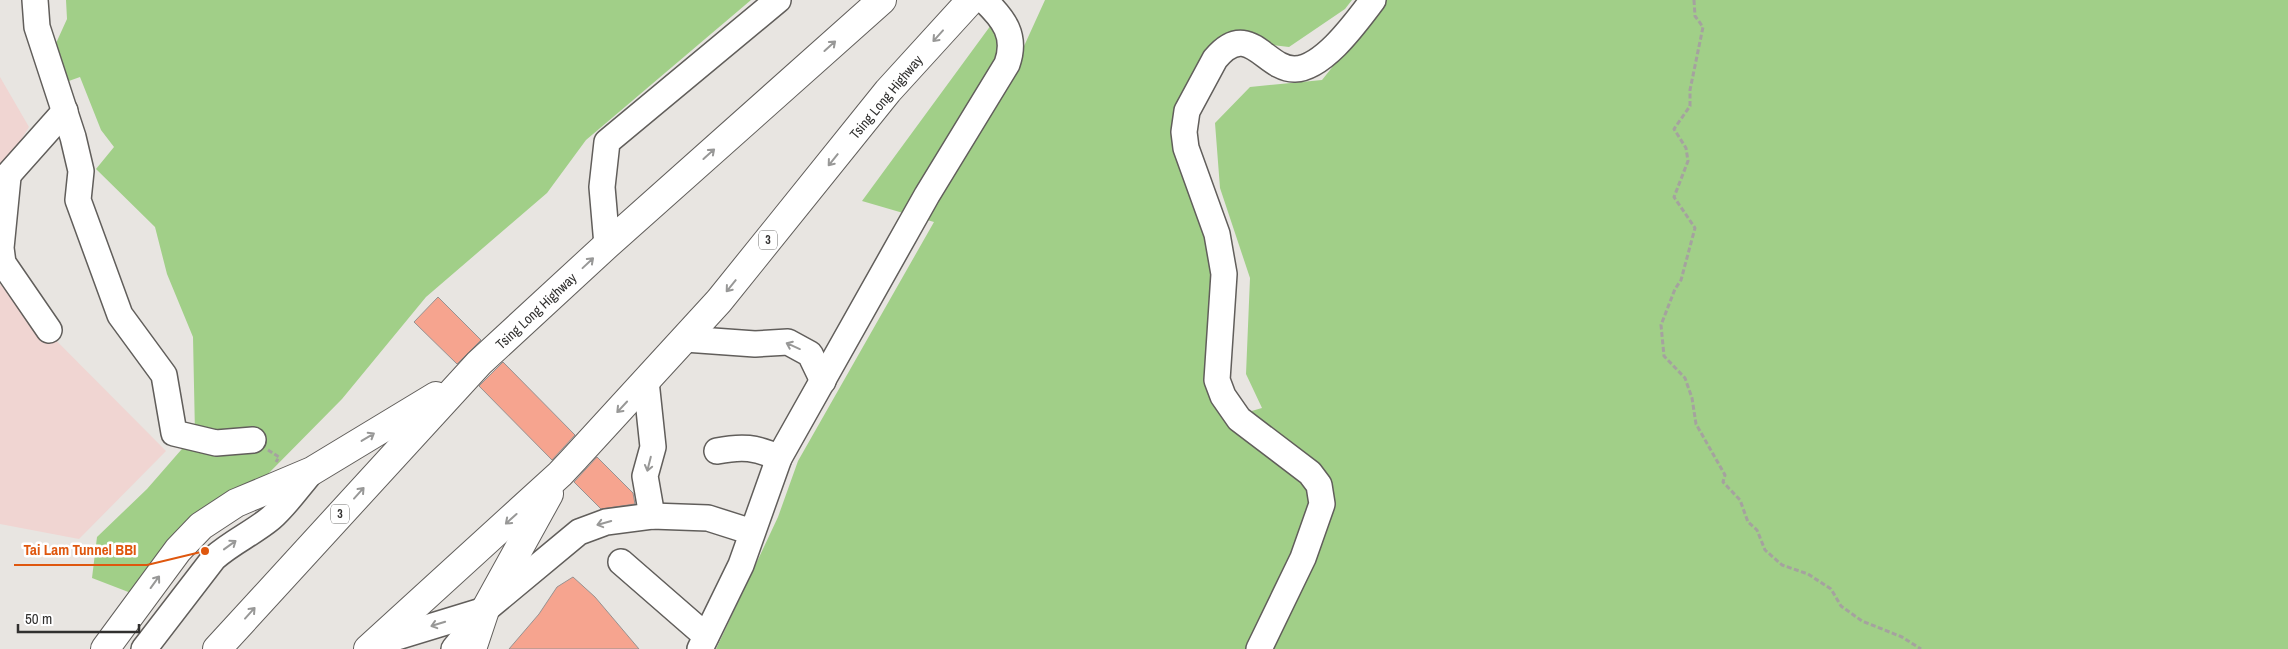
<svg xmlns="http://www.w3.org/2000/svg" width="2288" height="649" font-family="'Archivo Narrow',sans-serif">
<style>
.industrial{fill:#f0d5d2}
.green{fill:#a1cf88}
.building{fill:#f6a48f;stroke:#979291}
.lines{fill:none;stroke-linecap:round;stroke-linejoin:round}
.minor-casing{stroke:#615e5b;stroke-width:28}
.highway-casing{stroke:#615e5b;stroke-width:30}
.path{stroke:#a5a29f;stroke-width:3;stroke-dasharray:5 2.5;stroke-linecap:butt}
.minor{stroke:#fff;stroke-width:25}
.highway{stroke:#fff;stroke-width:28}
.oneway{stroke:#989897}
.labels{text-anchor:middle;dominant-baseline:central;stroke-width:5;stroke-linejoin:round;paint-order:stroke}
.shield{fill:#fff;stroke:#6f6e6d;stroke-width:1}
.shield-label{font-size:12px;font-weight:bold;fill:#31302f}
.street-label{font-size:14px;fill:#31302f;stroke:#fff}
.leader{fill:none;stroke:#df570e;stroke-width:2}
.callout-dot{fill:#df570e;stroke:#fff;stroke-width:2}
.callout-label{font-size:15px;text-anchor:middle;font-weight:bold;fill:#df570e;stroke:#fff;stroke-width:5;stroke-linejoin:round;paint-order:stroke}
</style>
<rect width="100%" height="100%" fill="#e8e5e1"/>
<g class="industrial">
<polygon points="0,77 29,127 8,161 0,165"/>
<polygon points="0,284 166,451 79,539 0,524"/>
</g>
<g class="green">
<polygon points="66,0 751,0 586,140 547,193 426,297 342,399 264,478 131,593 92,578 97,537 147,489 195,434 193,337 167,274 155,227 96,169 114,147 101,130 80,77 66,82 52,52 67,19"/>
<polygon points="1045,0 1352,0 1345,9 1289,47 1231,40 1179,137 1221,285 1227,418 1262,408 1246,374 1250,278 1220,188 1215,123 1250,87 1322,80 1386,0 2288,0 2288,649 716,649 778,517 798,461 934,222 862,201 991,25 1015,66"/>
</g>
<g class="building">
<polygon points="438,297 481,340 457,364 414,322"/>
<polygon points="503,362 575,435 552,460 479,386"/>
<polygon points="597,457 633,493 635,504 601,509 574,482"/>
<polygon points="573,577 595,597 639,649 509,649 539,614 557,587"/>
</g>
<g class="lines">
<g class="minor-casing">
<g id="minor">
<polyline points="35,0 37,27 73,137 81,171 78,200 120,315 164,375 174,433 216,443 253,440"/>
<polyline points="8,177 1,248 3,263 49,330"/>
<polyline points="0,184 65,111"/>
<polyline points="607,245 602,187 607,142 778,0"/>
<polyline points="685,339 755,344 788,342 810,354 823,381"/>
<polyline points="646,381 653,447 645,476 652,516"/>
<path d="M 717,451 C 742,446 756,447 779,458"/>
<polyline points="621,562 706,636"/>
<polyline points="374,644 485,610 579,532 606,522 652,516 708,518 752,532"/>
<path d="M 144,649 L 214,558 C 232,542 253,533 271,518 C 286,505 299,486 312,471"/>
<polyline points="454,649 481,616"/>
<path d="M 700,649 L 741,565 L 779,458 L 927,195 L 1007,64 C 1017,36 1004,19 984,0"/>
<path d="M 1259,649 L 1303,558 L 1322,504 L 1319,485 L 1310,473 L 1239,419 L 1223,396 L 1217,380 L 1224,274 L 1217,234 L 1186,148 L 1184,132 L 1187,111 L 1215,59 C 1249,18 1265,70 1295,69 C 1324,68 1357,21 1373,0"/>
</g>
</g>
<g class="highway-casing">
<g id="highway">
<polyline points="105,649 178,550 201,526 236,503 312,471 436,396"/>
<polyline points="217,649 479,363 607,245 882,0"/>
<polyline points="368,649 560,474 575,458 719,301 888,91 971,0"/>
<polyline points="472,649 485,610 549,494"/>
</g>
</g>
<g class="path">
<polyline points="1694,0 1695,16 1703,27 1690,90 1690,106 1674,129 1686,148 1688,161 1674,197 1695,228 1681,280 1675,289 1661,325 1664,356 1685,378 1692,398 1696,424 1725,475 1723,482 1740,500 1748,522 1757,530 1765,550 1782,565 1808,574 1831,589 1841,606 1862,621 1902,637 1921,649"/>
<polyline points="268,450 279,457 276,462"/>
</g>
<use href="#minor" class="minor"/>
<use href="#highway" class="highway"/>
</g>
<defs><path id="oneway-shaft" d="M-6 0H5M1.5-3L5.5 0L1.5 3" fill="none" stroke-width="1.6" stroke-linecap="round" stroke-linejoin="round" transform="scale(1.25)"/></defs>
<g class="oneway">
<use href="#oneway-shaft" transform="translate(938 36) rotate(132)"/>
<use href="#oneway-shaft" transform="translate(830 46) rotate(-42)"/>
<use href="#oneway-shaft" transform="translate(709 154) rotate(-42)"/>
<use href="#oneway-shaft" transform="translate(833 160) rotate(129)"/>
<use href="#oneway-shaft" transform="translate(588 263) rotate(-43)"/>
<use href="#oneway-shaft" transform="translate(731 286) rotate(129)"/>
<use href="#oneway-shaft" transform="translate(793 346) rotate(-156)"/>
<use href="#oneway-shaft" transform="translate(622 407) rotate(133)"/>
<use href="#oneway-shaft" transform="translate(368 437) rotate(-31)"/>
<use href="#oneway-shaft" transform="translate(649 464) rotate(104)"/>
<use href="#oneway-shaft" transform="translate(359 493) rotate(-48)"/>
<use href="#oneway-shaft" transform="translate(511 519) rotate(138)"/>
<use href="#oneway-shaft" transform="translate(604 523) rotate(164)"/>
<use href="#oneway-shaft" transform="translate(230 545) rotate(-36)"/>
<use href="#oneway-shaft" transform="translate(155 582) rotate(-54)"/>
<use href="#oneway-shaft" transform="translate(250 613) rotate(-48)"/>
<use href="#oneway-shaft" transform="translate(438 624) rotate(163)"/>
</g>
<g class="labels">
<g class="shield">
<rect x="759" y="230.5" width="18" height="19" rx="4"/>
<rect x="331" y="504.5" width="18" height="19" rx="4"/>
</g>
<g class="shield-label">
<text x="768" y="240">3</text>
<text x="340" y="514">3</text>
</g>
<g class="street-label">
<text transform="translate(886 97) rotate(-50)">Tsing Long Highway</text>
<text transform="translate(536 311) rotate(-43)">Tsing Long Highway</text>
</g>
</g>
<path class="leader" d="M205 551L147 565H14"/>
<circle class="callout-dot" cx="205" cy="551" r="5"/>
<g class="callout-label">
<text x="80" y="555">Tai Lam Tunnel BBI</text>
</g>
<path d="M18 624v8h121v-8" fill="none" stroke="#31302f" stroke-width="2.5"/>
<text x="25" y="624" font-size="15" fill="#31302f" stroke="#ffffff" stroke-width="4" paint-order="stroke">50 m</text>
</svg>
